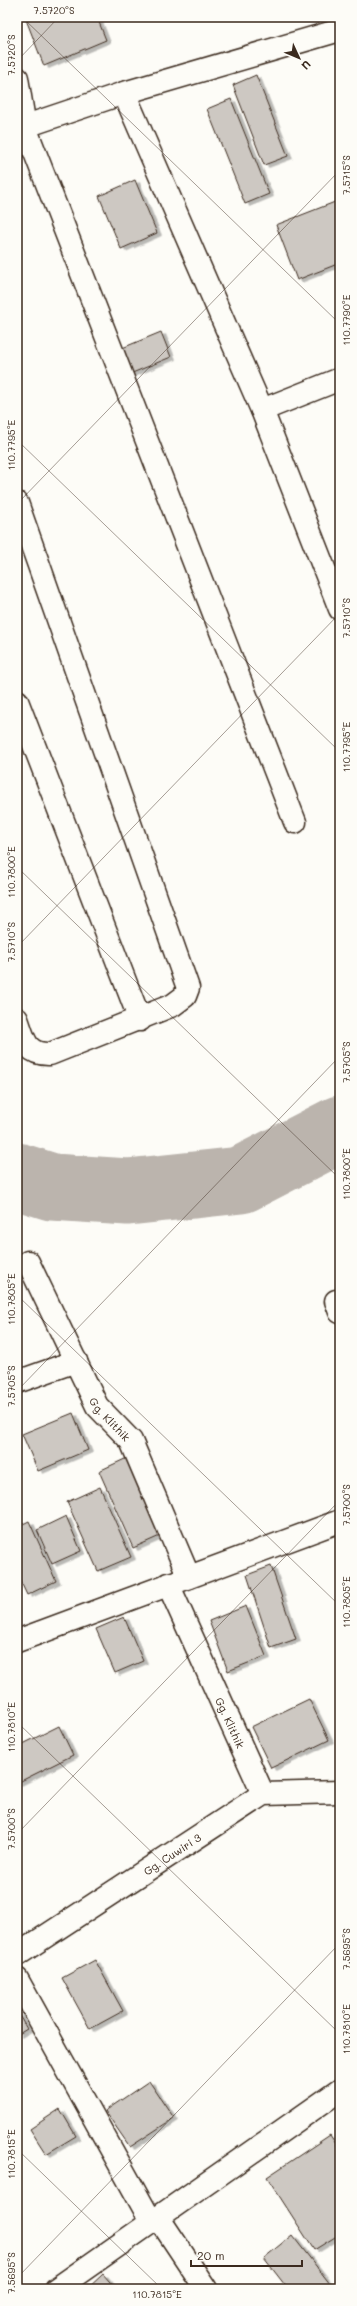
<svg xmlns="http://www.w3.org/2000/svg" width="357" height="2306" font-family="Mali,sans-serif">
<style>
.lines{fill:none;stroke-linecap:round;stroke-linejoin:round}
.river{stroke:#bbb4ad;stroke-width:67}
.building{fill:#cdc8c2;stroke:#3b2a1e;filter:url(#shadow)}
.minor-casing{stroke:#3b2a1e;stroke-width:25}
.minor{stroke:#fdfcf7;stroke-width:22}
.ticks{fill:none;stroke:#3b2a1e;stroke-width:1;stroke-opacity:0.45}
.labels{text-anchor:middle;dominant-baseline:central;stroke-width:3;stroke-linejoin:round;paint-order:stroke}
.street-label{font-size:11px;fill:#3b2a1e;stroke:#fdfcf7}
.neatline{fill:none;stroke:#3b2a1e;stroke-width:1.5}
.ticks-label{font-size:10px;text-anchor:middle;fill:#3b2a1e}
</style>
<defs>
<filter id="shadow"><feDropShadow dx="4.5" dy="2.5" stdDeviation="0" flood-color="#0004"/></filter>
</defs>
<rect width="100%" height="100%" fill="#fdfcf7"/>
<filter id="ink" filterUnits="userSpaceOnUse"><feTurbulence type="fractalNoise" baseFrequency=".025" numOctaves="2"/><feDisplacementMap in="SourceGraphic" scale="8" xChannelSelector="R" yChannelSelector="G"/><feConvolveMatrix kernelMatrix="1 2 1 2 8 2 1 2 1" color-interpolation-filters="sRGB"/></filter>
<g filter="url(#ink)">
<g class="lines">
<polyline class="river" points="17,1176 52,1187 128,1192 241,1180 340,1129"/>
</g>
<g class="building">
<polygon points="25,17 97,17 106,40 44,66"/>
<polygon points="256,75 288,156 264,165 233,85"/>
<polygon points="231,99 269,194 245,204 207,109"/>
<polygon points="135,180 157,233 121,249 99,196"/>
<polygon points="340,200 340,263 297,280 276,225"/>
<polygon points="161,332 171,357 125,376 115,351"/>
<polygon points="73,1413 88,1450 38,1471 22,1434"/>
<polygon points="127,1458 162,1535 133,1548 99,1471"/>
<polygon points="100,1487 131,1557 98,1571 67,1502"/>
<polygon points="66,1516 81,1551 52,1564 37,1530"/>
<polygon points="29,1521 56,1581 27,1595 17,1574 17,1527"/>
<polygon points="271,1566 296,1639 271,1648 247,1575"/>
<polygon points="246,1606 266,1656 228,1671 209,1621"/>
<polygon points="124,1617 143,1661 115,1673 96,1629"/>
<polygon points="309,1699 329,1740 271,1768 251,1727"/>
<polygon points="59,1726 73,1755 17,1783 17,1747"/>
<polygon points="95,1960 123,2011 90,2029 62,1978"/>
<polygon points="17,2012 27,2029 17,2035"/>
<polygon points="149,2081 174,2118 130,2147 105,2111"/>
<polygon points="60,2109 76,2136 46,2154 30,2129"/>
<polygon points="330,2135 340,2150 340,2234 314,2250 267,2177"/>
<polygon points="292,2235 334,2289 288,2289 264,2258"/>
<polygon points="103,2274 116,2289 87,2289"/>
</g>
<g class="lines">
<g class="minor-casing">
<g id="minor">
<polyline points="17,78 25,127 295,822"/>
<polyline points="124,93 262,410 340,609"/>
<polyline points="17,129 124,93 340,30"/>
<polyline points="262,410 340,379"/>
<path d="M 17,503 L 188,988 L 185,996 L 173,1005 L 50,1054 C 25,1055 24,1038 17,1019"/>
<polyline points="17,701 140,1020"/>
<path id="s1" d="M 28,1262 L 97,1406 L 131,1441 L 189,1577"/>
<polyline points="336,1301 340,1312"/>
<polyline points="17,1382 76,1361"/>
<path id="s2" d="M 168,1584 L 263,1794"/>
<polyline points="17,1641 340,1521"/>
<path id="s3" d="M 17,1955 L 263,1794 L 340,1792"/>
<polyline points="17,1979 151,2221"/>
<polyline points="158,2217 206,2289"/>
<polyline points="56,2289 340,2090"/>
</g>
</g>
<use href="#minor" class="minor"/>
</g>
</g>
<path class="ticks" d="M 22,17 L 340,324M 17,61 L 59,17M 17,440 L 340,752M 17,504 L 340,170M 17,867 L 340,1179M 17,947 L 340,613M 17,1295 L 340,1606M 17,1391 L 340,1056M 17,1722 L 340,2034M 17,1834 L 340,1500M 17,2149 L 162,2289M 17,2278 L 340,1943"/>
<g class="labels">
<g class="street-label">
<text stroke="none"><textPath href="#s1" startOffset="178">Gg. Klithik</textPath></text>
<text stroke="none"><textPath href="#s2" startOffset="152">Gg. Klithik</textPath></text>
<text stroke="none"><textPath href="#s3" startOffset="185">Gg. Cuwiri 3</textPath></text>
</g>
</g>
<rect width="357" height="2306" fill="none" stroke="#fdfcf7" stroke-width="44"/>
<g transform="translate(299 58) rotate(134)" stroke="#fdfcf7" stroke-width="3" paint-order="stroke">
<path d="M0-3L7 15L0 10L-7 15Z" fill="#3b2a1e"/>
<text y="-6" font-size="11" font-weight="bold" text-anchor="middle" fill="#3b2a1e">U</text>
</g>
<path d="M191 2260v6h111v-6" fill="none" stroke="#3b2a1e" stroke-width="2"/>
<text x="197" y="2260" font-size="12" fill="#3b2a1e" stroke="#fdfcf7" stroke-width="3" paint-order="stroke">20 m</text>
<rect x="22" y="22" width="313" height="2262" class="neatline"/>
<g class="ticks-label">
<text x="54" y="14">7.5720°S</text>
<text transform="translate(11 55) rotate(-90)" y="4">7.5720°S</text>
<text transform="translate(346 175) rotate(-90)" y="4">7.5715°S</text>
<text transform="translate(346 320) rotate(-90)" y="4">110.7790°E</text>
<text transform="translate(11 445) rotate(-90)" y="4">110.7795°E</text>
<text transform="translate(346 618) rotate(-90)" y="4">7.5710°S</text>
<text transform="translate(346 747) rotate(-90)" y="4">110.7795°E</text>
<text transform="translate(11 872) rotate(-90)" y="4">110.7800°E</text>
<text transform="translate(11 942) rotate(-90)" y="4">7.5710°S</text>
<text transform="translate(346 1062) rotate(-90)" y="4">7.5705°S</text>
<text transform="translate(346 1174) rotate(-90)" y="4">110.7800°E</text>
<text transform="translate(11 1299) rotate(-90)" y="4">110.7805°E</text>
<text transform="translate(11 1386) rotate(-90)" y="4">7.5705°S</text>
<text transform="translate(346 1505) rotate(-90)" y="4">7.5700°S</text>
<text transform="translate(346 1602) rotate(-90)" y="4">110.7805°E</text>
<text transform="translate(11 1727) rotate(-90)" y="4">110.7810°E</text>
<text transform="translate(11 1829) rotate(-90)" y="4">7.5700°S</text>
<text transform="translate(346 1949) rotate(-90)" y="4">7.5695°S</text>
<text transform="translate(346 2029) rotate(-90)" y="4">110.7810°E</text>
<text transform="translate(11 2154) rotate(-90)" y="4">110.7815°E</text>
<text transform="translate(11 2273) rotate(-90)" y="4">7.5695°S</text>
<text x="157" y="2298">110.7815°E</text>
</g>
</svg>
